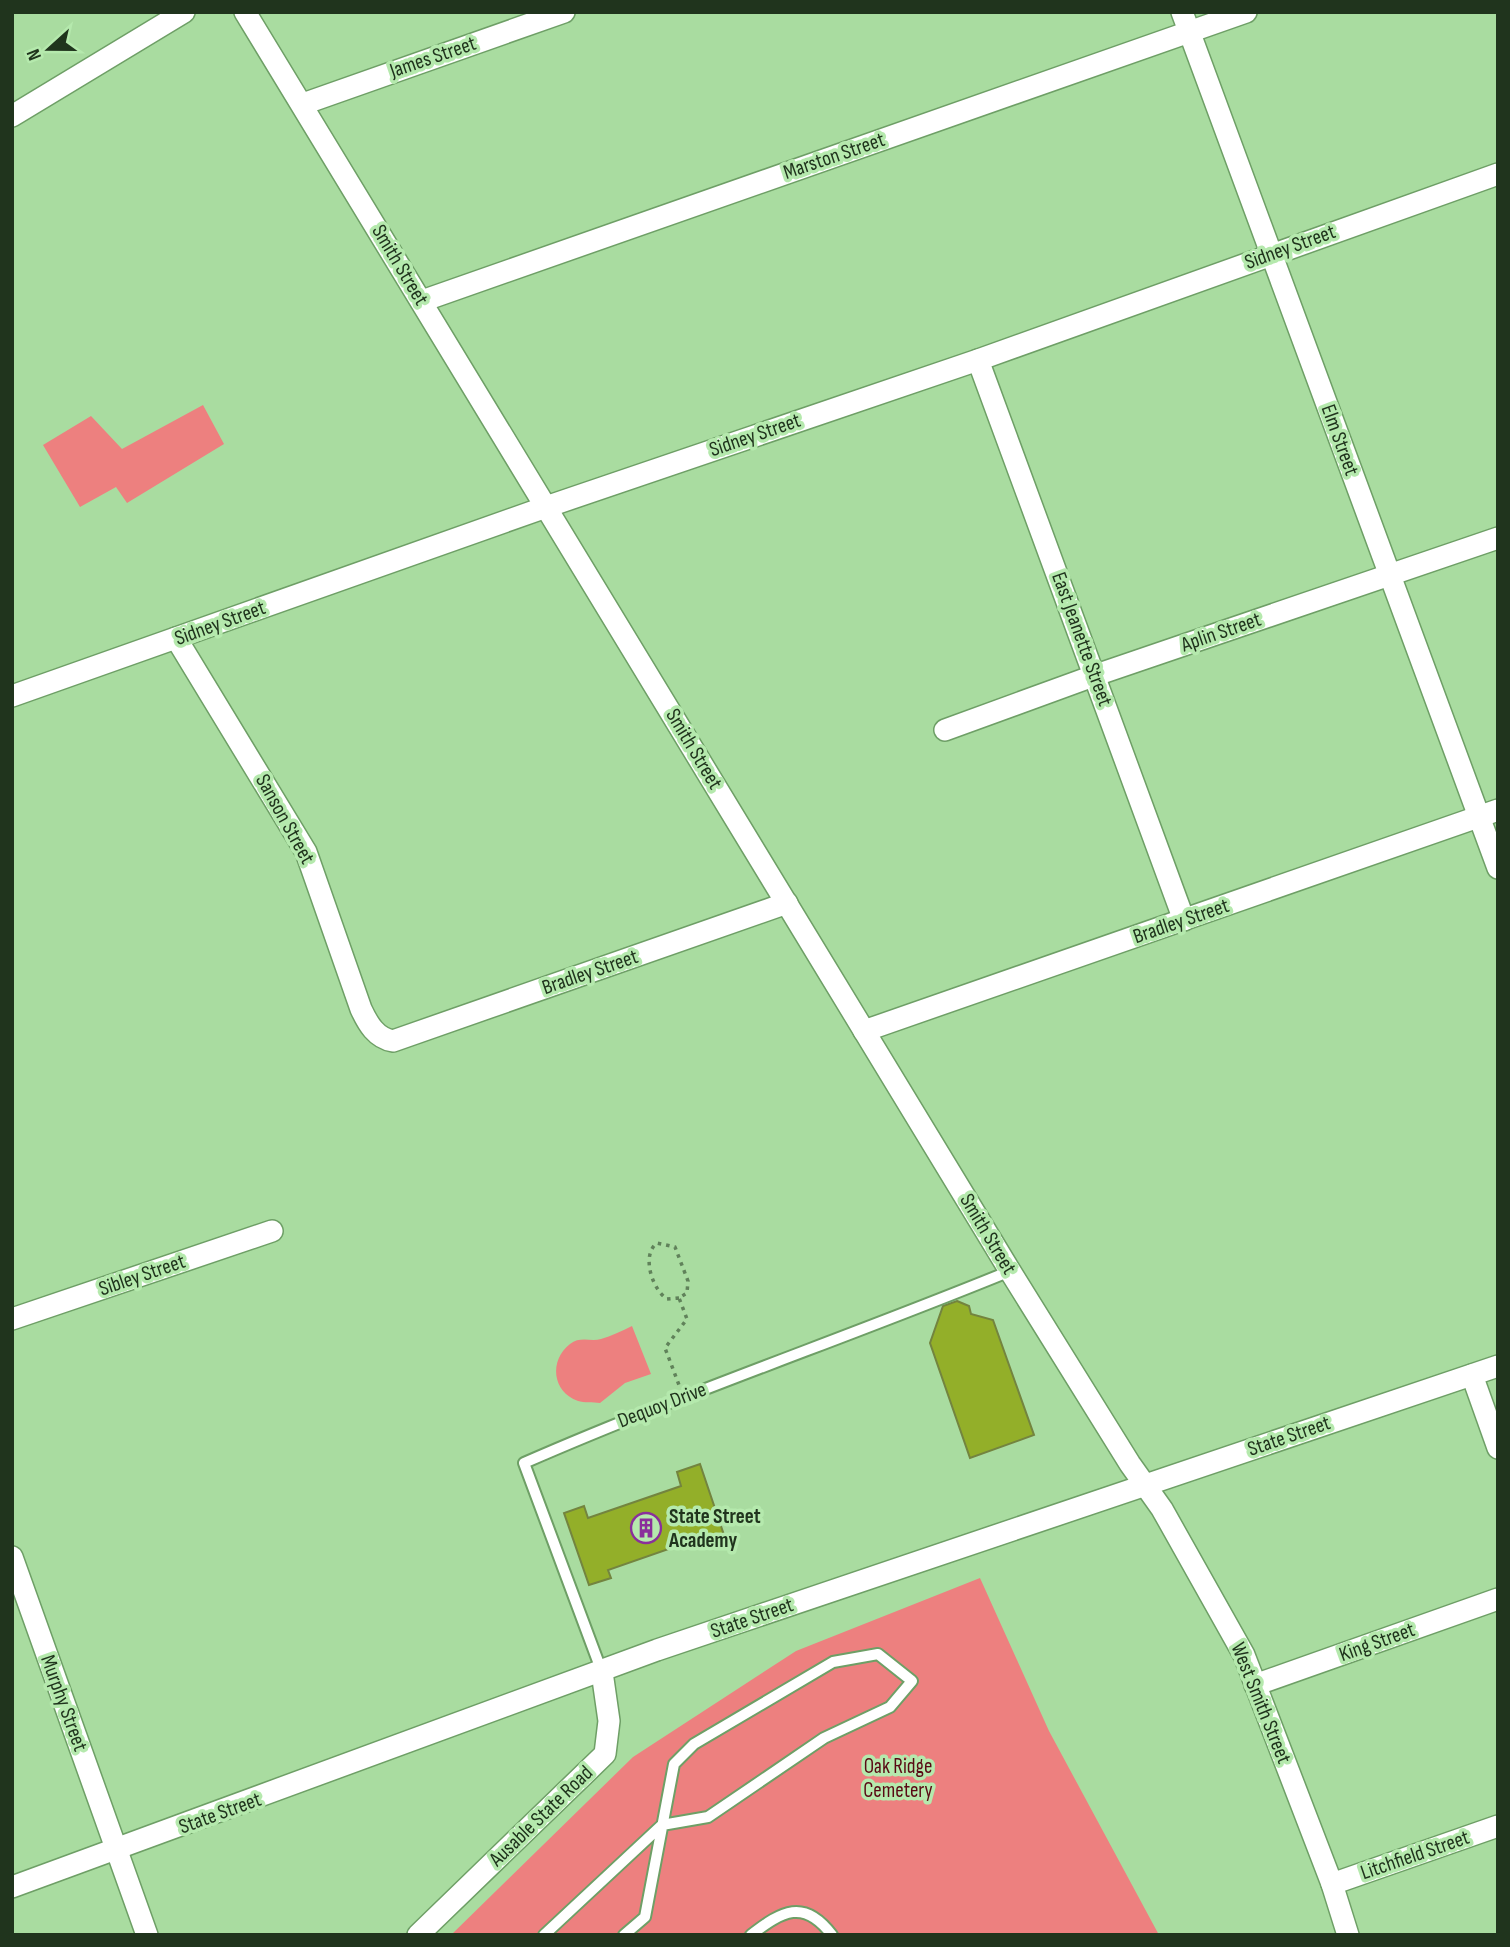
<svg xmlns="http://www.w3.org/2000/svg" width="1510" height="1947" font-family="'Sofia Sans Condensed',sans-serif">
<style>
.green{fill:#ed807f}
.building{fill:#93af29;stroke:#73843f;stroke-width:2}
.lines{fill:none;stroke-linecap:round;stroke-linejoin:round}
.lane-casing{stroke:#6e9f66;stroke-width:14}
.street-casing{stroke:#6e9f66;stroke-width:24}
.path{stroke:#60825a;stroke-width:3.5;stroke-dasharray:3.5 5;stroke-linecap:butt}
.lane{stroke:#fff;stroke-width:10}
.street{stroke:#fff;stroke-width:21}
.labels{text-anchor:middle;dominant-baseline:central;stroke-width:7;stroke-linejoin:round;paint-order:stroke}
.street-label{font-size:21px;fill:#20341d;stroke:#b5e9ad}
.poi-label{font-size:21px;font-weight:bold;fill:#20341d;stroke:#b5e9ad;text-anchor:start}
.park-label{font-size:21px;fill:#590914;stroke:#b5e9ad}
</style>
<rect width="100%" height="100%" fill="#a9dca0"/>
<g class="green">
<polygon points="203,405 224,444 127,503 116,487 80,507 43,445 91,416 122,449"/>
<path d="M 632,1326 L 651,1374 L 625,1383 L 600,1403 C 593,1402 584,1403 578,1401 C 552,1392 549,1360 570,1344 C 580,1336 591,1342 601,1339 C 611,1336 622,1331 632,1326 Z"/>
<polygon points="980,1578 1049,1731 1159,1935 451,1935 633,1757 796,1651"/>
</g>
<g class="building">
<polygon points="957,1301 969,1306 971,1314 993,1320 1034,1435 970,1458 930,1343 943,1306"/>
<polygon points="700,1464 725,1538 703,1546 700,1538 608,1570 611,1578 589,1585 564,1513 584,1506 588,1518 681,1486 677,1472"/>
</g>
<g class="lines">
<g class="lane-casing">
<g id="lane">
<path d="M 602,1672 L 524,1463 C 684,1393 849,1337 1010,1271"/>
<polyline points="544,1935 662,1825 708,1817 824,1738 890,1707 912,1681 878,1654 833,1662 694,1744 674,1764 645,1917 624,1935"/>
<path d="M 751,1935 C 782,1911 804,1898 832,1935"/>
</g>
</g>
<g class="street-casing">
<g id="street">
<polyline points="245,12 1010,1271 1130,1464 1162,1509 1244,1655 1332,1884 1348,1935"/>
<polyline points="1182,12 1498,868"/>
<polyline points="303,104 564,12"/>
<polyline points="12,116 184,12"/>
<polyline points="422,301 1246,12"/>
<polyline points="978,360 1184,920"/>
<path d="M 176,638 L 306,852 L 361,1009 C 368,1024 376,1038 393,1041 L 787,903"/>
<polyline points="12,696 546,507 978,360 1498,174"/>
<polyline points="945,730 1096,675 1498,538"/>
<polyline points="864,1031 1498,810"/>
<polyline points="12,1319 272,1231"/>
<polyline points="1472,1375 1498,1448"/>
<polyline points="12,1557 147,1935"/>
<polyline points="1255,1685 1498,1599"/>
<polyline points="1332,1884 1498,1826"/>
<polyline points="12,1887 657,1650 1498,1366"/>
<polyline points="418,1935 605,1754 609,1721 602,1672"/>
</g>
</g>
<path class="path" d="M 679,1298 L 667,1299 C 652,1289 641,1255 657,1243 L 675,1247 L 688,1281 L 687,1293 L 679,1298 L 687,1319 L 665,1348 L 679,1385"/>
<use href="#lane" class="lane"/>
<use href="#street" class="street"/>
</g>
<defs>
<g id="building-ring" transform="scale(1.575)"><circle r="9.5" fill="#b5e9ad" stroke="#8a2f9b" stroke-width="1.5"/><path d="M-4-6H4V6H1V3H-1V6H-4ZM-2.5-4.3h1.7v1.8h-1.7ZM.8-4.3h1.7v1.8H.8ZM-2.5-1h1.7V.8h-1.7ZM.8-1h1.7V.8H.8Z" fill="#8a2f9b"/></g>
</defs>
<g fill-rule="evenodd">
<use href="#building-ring" x="646" y="1528"/>
</g>
<g class="labels">
<g class="street-label">
<text transform="translate(433 57) rotate(-19)">James Street</text>
<text transform="translate(834 156) rotate(-19)">Marston Street</text>
<text transform="translate(1290 247) rotate(-20)">Sidney Street</text>
<text transform="translate(400 265) rotate(59)">Smith Street</text>
<text transform="translate(755 435) rotate(-19)">Sidney Street</text>
<text transform="translate(1340 440) rotate(70)">Elm Street</text>
<text transform="translate(220 623) rotate(-20)">Sidney Street</text>
<text transform="translate(1221 632) rotate(-19)">Aplin Street</text>
<text transform="translate(1082 639) rotate(70)">East Jeanette Street</text>
<text transform="translate(694 749) rotate(59)">Smith Street</text>
<text transform="translate(285 819) rotate(61)">Sanson Street</text>
<text transform="translate(1181 921) rotate(-19)">Bradley Street</text>
<text transform="translate(590 972) rotate(-19)">Bradley Street</text>
<text transform="translate(988 1234) rotate(59)">Smith Street</text>
<text transform="translate(142 1275) rotate(-19)">Sibley Street</text>
<text transform="translate(662 1405) rotate(-21)">Dequoy Drive</text>
<text transform="translate(1289 1436) rotate(-19)">State Street</text>
<text transform="translate(752 1618) rotate(-19)">State Street</text>
<text transform="translate(1377 1642) rotate(-20)">King Street</text>
<text transform="translate(64 1703) rotate(70)">Murphy Street</text>
<text transform="translate(1261 1703) rotate(68)">West Smith Street</text>
<text transform="translate(220 1813) rotate(-20)">State Street</text>
<text transform="translate(541 1816) rotate(-44)">Ausable State Road</text>
<text transform="translate(1415 1855) rotate(-19)">Litchfield Street</text>
</g>
<g class="poi-label">
<text x="669" y="1516">State Street<tspan x="669" dy="24">Academy</tspan></text>
</g>
<g class="park-label">
<text x="898" y="1766">Oak Ridge<tspan x="898" dy="24">Cemetery</tspan></text>
</g>
</g>
<rect width="1510" height="1947" fill="none" stroke="#20341d" stroke-width="28"/>
<g transform="translate(49 49) rotate(249)" stroke="#b5e9ad" stroke-width="5" paint-order="stroke">
<path d="M0-5L12 26L0 18L-12 26Z" fill="#20341d"/>
<text y="-10" font-size="19" font-weight="bold" text-anchor="middle" fill="#20341d">N</text>
</g>
</svg>
